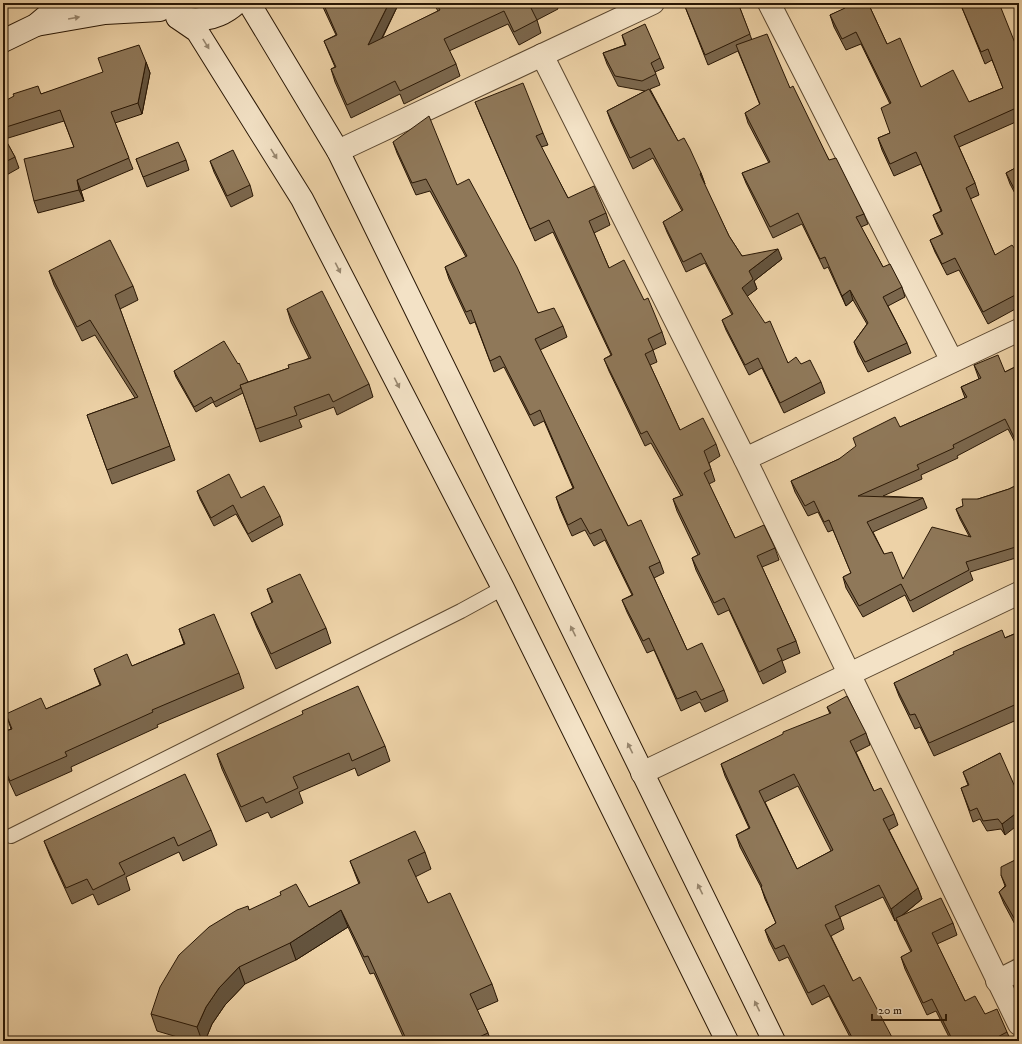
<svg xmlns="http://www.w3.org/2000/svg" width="1022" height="1044" font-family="'IM FELL DW Pica',serif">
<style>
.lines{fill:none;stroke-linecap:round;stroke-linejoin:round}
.lane-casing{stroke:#5a462e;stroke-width:16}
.street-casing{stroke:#5a462e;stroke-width:24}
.secondary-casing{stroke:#291705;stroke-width:24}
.lane{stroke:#f3e2c6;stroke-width:14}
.street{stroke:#f3e2c6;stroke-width:22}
.secondary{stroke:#f3e2c6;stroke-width:22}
.wall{fill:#7b674d;stroke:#291705;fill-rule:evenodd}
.shaded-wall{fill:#64543e;stroke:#291705}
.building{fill:#8f7859;stroke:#291705;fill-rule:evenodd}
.oneway{fill:#98876f}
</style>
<rect width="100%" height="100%" fill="#edd2a7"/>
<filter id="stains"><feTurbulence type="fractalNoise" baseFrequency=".005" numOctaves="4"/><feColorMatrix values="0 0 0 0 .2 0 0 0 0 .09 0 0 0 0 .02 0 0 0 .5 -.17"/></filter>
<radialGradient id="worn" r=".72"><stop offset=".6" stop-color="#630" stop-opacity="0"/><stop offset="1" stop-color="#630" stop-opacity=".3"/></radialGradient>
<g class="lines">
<g class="lane-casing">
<polyline id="lane" points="11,836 461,611 503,588"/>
</g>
<g class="street-casing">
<g id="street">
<polyline points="769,3 952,361"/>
<polyline points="542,55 745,459 1019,1024"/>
<polyline points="338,151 653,3"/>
<polyline points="745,459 1019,330"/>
<polyline points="642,773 1019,593"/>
<polyline points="997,981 1019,970"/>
</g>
</g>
<g class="secondary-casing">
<g id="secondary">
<polyline points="249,3 338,151 774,1041"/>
<path d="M 177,17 C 199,22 220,19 237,3"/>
<polyline points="178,18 197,31 302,199 503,588 727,1041"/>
<polyline points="36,25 105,13 160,10"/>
<polyline points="3,41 36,25 62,3"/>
</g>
</g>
<use href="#lane" class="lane"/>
<use href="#street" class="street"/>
<use href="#secondary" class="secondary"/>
</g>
<g class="wall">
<polygon points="321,3 399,3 382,39 438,11 433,3 556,3 558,9 537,20 541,33 519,45 508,24 449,51 456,64 460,76 404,104 400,94 351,118 335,82 331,69 335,67 329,53 324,41 336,35"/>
<polygon points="738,3 752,40 790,88 829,160 864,214 868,224 861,227 883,267 902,287 905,297 888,306 907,343 911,353 868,372 858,353 854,342 867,324 853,300 846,306 828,267 824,269 802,224 773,238 746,183 742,173 769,163 748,123 745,113 760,105 738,51 708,65 684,4"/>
<polygon points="842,3 868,3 887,44 921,87 969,102 1003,88 992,60 985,64 960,3 1017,48 1019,47 1019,123 1018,121 959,147 975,183 979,195 970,199 995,255 1015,249 1019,247 1019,307 988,324 959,270 947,275 935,252 930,240 942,235 938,227 933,215 941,211 921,164 894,176 882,150 878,138 890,133 890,104 861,44 846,50 834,27 830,15 844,9"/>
<polygon points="622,35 660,58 664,68 655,72 660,85 650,89 678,141 701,173 705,184 704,184 729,236 742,256 782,259 754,281 757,289 747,296 788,363 801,364 821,382 825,393 784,413 762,368 749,375 726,330 722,320 732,315 705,263 686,272 667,232 663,222 682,211 653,158 633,169 611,122 607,111 645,91 618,86 607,64 603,53 625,45"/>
<polygon points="146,62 150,73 142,114 115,123 133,169 81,191 84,201 38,213 34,201 74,147 64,121 5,139 15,157 19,168 3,177 3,102 41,94"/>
<polygon points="475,102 543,133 548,145 541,147 568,198 606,213 610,225 594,233 609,268 644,300 662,332 666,344 653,350 657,362 650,365 680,430 716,444 720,456 709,463 715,481 709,484 735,538 775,548 779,560 762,567 796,641 800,653 782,661 786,672 763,684 729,610 718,615 696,570 692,558 698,555 677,511 673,499 681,496 651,443 645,446 609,371 604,359 611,355 553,232 535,241 480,114"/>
<polygon points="393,142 457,185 538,313 563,326 567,337 540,350 628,526 660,562 664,573 654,578 687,650 724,690 728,701 705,712 700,702 681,711 654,650 647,653 627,612 622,600 632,595 605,540 594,546 585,530 572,536 560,509 556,497 573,488 544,421 534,426 504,367 494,372 475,322 470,324 449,279 445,267 466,257 430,191 416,195 397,153"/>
<polygon points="136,159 186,160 189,170 147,187"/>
<polygon points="210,161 250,185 253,196 231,207 214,172"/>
<polygon points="1019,166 1019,201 1010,184 1006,173"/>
<polygon points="49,271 133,286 138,300 120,309 175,460 112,484 87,415 135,398 95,335 82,341 54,285"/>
<polygon points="287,309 369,384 373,397 337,415 334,407 299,420 302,427 260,442 243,393 216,407 213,402 196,412 176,377 174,371 248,382 289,368 309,358 291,322"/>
<polygon points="974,365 1005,372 1019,365 1019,450 1008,429 957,456 958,458 921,475 922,479 883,496 923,498 927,508 873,532 884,554 903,579 969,536 960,519 956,509 978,499 1009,489 1019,484 1019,557 970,572 973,580 913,612 905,595 863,617 846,588 843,577 851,573 833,530 828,532 818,512 808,516 795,492 791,481 839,459 900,427 965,398 961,387 979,379"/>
<polygon points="197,491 241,498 280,516 283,525 252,542 236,514 214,526 200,499"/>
<polygon points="267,589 326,628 331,643 276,669 257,628 251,613 272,603"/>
<polygon points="179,629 239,673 244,688 157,725 158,727 71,767 72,771 16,796 3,768 3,732 11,729 6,714 46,709 100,685 94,669 132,666 184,644"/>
<polygon points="1019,632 1019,719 934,756 920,727 915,729 899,696 894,683"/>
<path d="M 827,707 L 866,733 L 870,745 L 856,752 L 874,791 L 894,814 L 898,825 L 889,830 L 918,888 L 922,899 L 903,915 L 953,923 L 957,935 L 937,944 L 965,1001 L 985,1014 L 1007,1032 L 1011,1041 L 951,1041 L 936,1011 L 927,1015 L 905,969 L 901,957 L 911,952 L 900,930 L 896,920 L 895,921 L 883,897 L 840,917 L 844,929 L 831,936 L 853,981 L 894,1041 L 852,1041 L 829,996 L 812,1005 L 788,957 L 779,961 L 769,941 L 765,930 L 776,923 L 765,899 L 761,887 L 740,847 L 736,835 L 749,828 L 725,776 L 721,764 L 830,714 ZM 798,786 L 831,851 L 797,869 L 765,802 Z"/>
<polygon points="385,746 390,761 358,776 355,768 299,792 303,803 271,818 268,812 246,822 222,769 217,754"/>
<polygon points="1000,753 1005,835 1001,829 987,831 980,819 973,822 961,788 968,785 963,772"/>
<polygon points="211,830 217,845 183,861 179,852 126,877 130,890 98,905 93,894 72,904 50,856 44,841"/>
<polygon points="425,852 431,869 415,877 428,903 492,984 498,1001 477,1010 488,1033 491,1041 405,1041 374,973 370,974 348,927 296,960 245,984 225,1005 212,1024 205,1041 191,1041 157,1031 151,1014 249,910 309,907 359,884 350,861"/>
<polygon points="1019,858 1019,930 1018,930 1004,904 999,892 1005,886 1001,875"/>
</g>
<g class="shaded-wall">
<polygon points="389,3 399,3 372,58 368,45"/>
<polygon points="146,62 150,73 142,114 138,103"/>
<polygon points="701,173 705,184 703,185 700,174"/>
<polygon points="77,180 81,191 84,201 79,190"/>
<polygon points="778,249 782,259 754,281 757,289 745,298 742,288 749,271"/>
<polygon points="850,290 853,300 846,306 842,296"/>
<polygon points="1019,811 1019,824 1005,835 1002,824"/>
<polygon points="918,888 922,899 895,921 891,909"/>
<polygon points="341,910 348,927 296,960 290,943"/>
<polygon points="239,967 245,984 225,1005 212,1024 205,1041 202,1041 197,1027 206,1007 219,988"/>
</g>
<g class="building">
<polygon points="323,3 389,3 368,45 440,10 436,3 542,3 531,8 537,20 514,32 504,11 444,39 456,64 400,91 395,81 347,105 331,69 336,67 324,41 337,35"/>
<polygon points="686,3 738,3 750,34 705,55 684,4"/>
<polygon points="843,3 868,3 887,44 900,38 921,87 953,70 969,102 1003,88 988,49 981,52 960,3 999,3 1017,48 1019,47 1019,122 1014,109 954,136 975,183 966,188 995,255 1012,245 1015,249 1019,247 1019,293 983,312 955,258 942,264 930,240 943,234 933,215 942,211 916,152 890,164 878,138 890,133 881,108 891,103 856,32 842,39 830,15 845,8"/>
<polygon points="645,24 660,58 651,63 656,74 642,81 615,76 603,53 626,45 622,35"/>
<polygon points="767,34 790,88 793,86 829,160 836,158 864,214 856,217 883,267 890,264 902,287 883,297 907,343 865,362 854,342 868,323 850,290 842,296 825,257 820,259 798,213 770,227 742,173 770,162 745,113 760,104 736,45"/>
<polygon points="139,45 146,62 138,103 111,112 129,158 77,180 79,190 34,201 24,159 74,147 60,110 3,128 3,102 14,96 13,94 38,86 41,94 103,72 98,58"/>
<polygon points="523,83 543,133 536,136 568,198 594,186 606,213 589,221 609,268 624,260 644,300 648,298 662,332 648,339 653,350 645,354 680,430 703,418 716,444 704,451 711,469 704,473 735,538 764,525 775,548 757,556 796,641 777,649 782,660 759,672 724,598 714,603 692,558 700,554 673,499 683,495 647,431 641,434 604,359 612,355 549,220 530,229 475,102"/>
<polygon points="649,89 678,141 684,138 690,149 701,173 700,174 729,236 742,256 778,249 749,271 753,279 742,288 765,323 770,321 788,363 796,357 801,364 810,360 821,382 780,403 758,358 745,365 722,320 733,314 701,253 683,262 663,222 683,210 650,148 630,158 607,111"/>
<polygon points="429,116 457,185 469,179 517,267 538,313 554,308 563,326 535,339 628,526 641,520 660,562 649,567 687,650 702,643 724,690 701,700 696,691 677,699 649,638 643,641 622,600 633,595 601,529 590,534 581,518 568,525 556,497 574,488 540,410 530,415 500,356 490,361 471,310 466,312 445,267 467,256 426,179 412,183 393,142"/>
<polygon points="3,135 15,157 3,163"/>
<polygon points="178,142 186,160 143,177 136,159"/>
<polygon points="233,150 250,185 227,196 210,161"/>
<polygon points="1019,166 1019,191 1016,192 1006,173"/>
<polygon points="110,240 133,286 115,295 170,446 107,470 87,415 138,397 90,320 77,327 49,271"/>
<polygon points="322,291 369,384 333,402 329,394 294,407 297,415 256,429 240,385 289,368 288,365 311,358 287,309"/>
<polygon points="224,341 238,364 239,363 248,382 240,385 241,388 214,402 211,397 194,407 174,371"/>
<polygon points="998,355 1005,372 1019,365 1019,447 1005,419 953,445 954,448 917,465 919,469 858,496 923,498 867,522 884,554 892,552 903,579 932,527 971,537 956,509 963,506 962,499 978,499 1009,489 1019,484 1019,546 966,562 969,570 910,601 901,584 859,606 843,577 851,573 829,520 824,522 814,501 805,506 791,481 839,459 856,446 853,438 895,417 900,427 967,397 961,387 981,378 974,365"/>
<polygon points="229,474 241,498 264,486 280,516 248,534 233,505 211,518 197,491"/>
<polygon points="300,574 326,628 271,654 251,613 273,602 267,589"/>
<polygon points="214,614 239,673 152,710 153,712 65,752 67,756 10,781 3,765 3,732 12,729 6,714 41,698 46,709 101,685 94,669 127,654 132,666 185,644 179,629"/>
<polygon points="1002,630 1005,638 1019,632 1019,703 929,743 915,714 910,715 894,683 954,654 953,652"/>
<polygon points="358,686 385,746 352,761 349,753 293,777 298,788 266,803 263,797 241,807 217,754 303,714 302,711"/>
<path d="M 847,696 L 866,733 L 850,741 L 874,791 L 881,788 L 894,814 L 883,819 L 918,888 L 891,909 L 879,885 L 835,906 L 840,918 L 825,925 L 853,981 L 860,977 L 894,1041 L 854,1041 L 824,985 L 808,993 L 784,945 L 775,949 L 765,930 L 776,923 L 761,887 L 762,886 L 736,835 L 750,828 L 721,764 L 783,734 L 783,732 L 831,713 L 827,707 ZM 794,774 L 833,850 L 797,869 L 759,791 Z"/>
<polygon points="1000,753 1019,796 1019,811 1002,824 998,819 983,821 977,808 970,811 961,788 969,785 963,772"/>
<polygon points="185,774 211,830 178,846 174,837 119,863 125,874 93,890 87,879 66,888 44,841"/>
<polygon points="415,831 425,852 408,860 428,903 450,893 492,984 470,994 488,1033 470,1041 407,1041 368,956 364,957 341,910 290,943 239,967 219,988 206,1007 197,1027 151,1014 160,987 179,955 209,927 237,910 248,906 249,910 281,895 280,892 296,884 309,907 360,883 350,861"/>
<polygon points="1019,858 1019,915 1014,918 999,892 1006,886 1001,875 1001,867"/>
<polygon points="941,898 953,923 932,933 965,1001 975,996 985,1014 997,1009 1007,1032 990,1041 953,1041 932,999 923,1003 901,957 912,951 896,918"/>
</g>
<defs><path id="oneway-solid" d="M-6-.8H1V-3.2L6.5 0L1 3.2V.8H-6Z"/></defs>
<g class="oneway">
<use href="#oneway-solid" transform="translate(74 18) rotate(-10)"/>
<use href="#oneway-solid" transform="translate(206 44) rotate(58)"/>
<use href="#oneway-solid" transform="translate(274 154) rotate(58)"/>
<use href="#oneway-solid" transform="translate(338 268) rotate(63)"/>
<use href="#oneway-solid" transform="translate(397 383) rotate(63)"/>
<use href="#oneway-solid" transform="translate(573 631) rotate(-116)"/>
<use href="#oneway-solid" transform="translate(630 748) rotate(-116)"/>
<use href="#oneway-solid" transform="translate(700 889) rotate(-116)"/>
<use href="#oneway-solid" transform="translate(757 1006) rotate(-116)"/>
</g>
<rect width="1022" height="1044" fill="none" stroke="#edd2a7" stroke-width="16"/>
<rect x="4" y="4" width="1014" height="1036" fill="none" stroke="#291705" stroke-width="2"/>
<rect x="8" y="8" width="1006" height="1028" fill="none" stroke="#291705"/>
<path d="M872 1014v6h74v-6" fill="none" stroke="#291705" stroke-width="2"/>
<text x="878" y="1014" font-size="12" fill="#291705" stroke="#f3e2c6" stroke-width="3" paint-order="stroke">20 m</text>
<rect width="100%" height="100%" filter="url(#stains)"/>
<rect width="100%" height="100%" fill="url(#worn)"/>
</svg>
